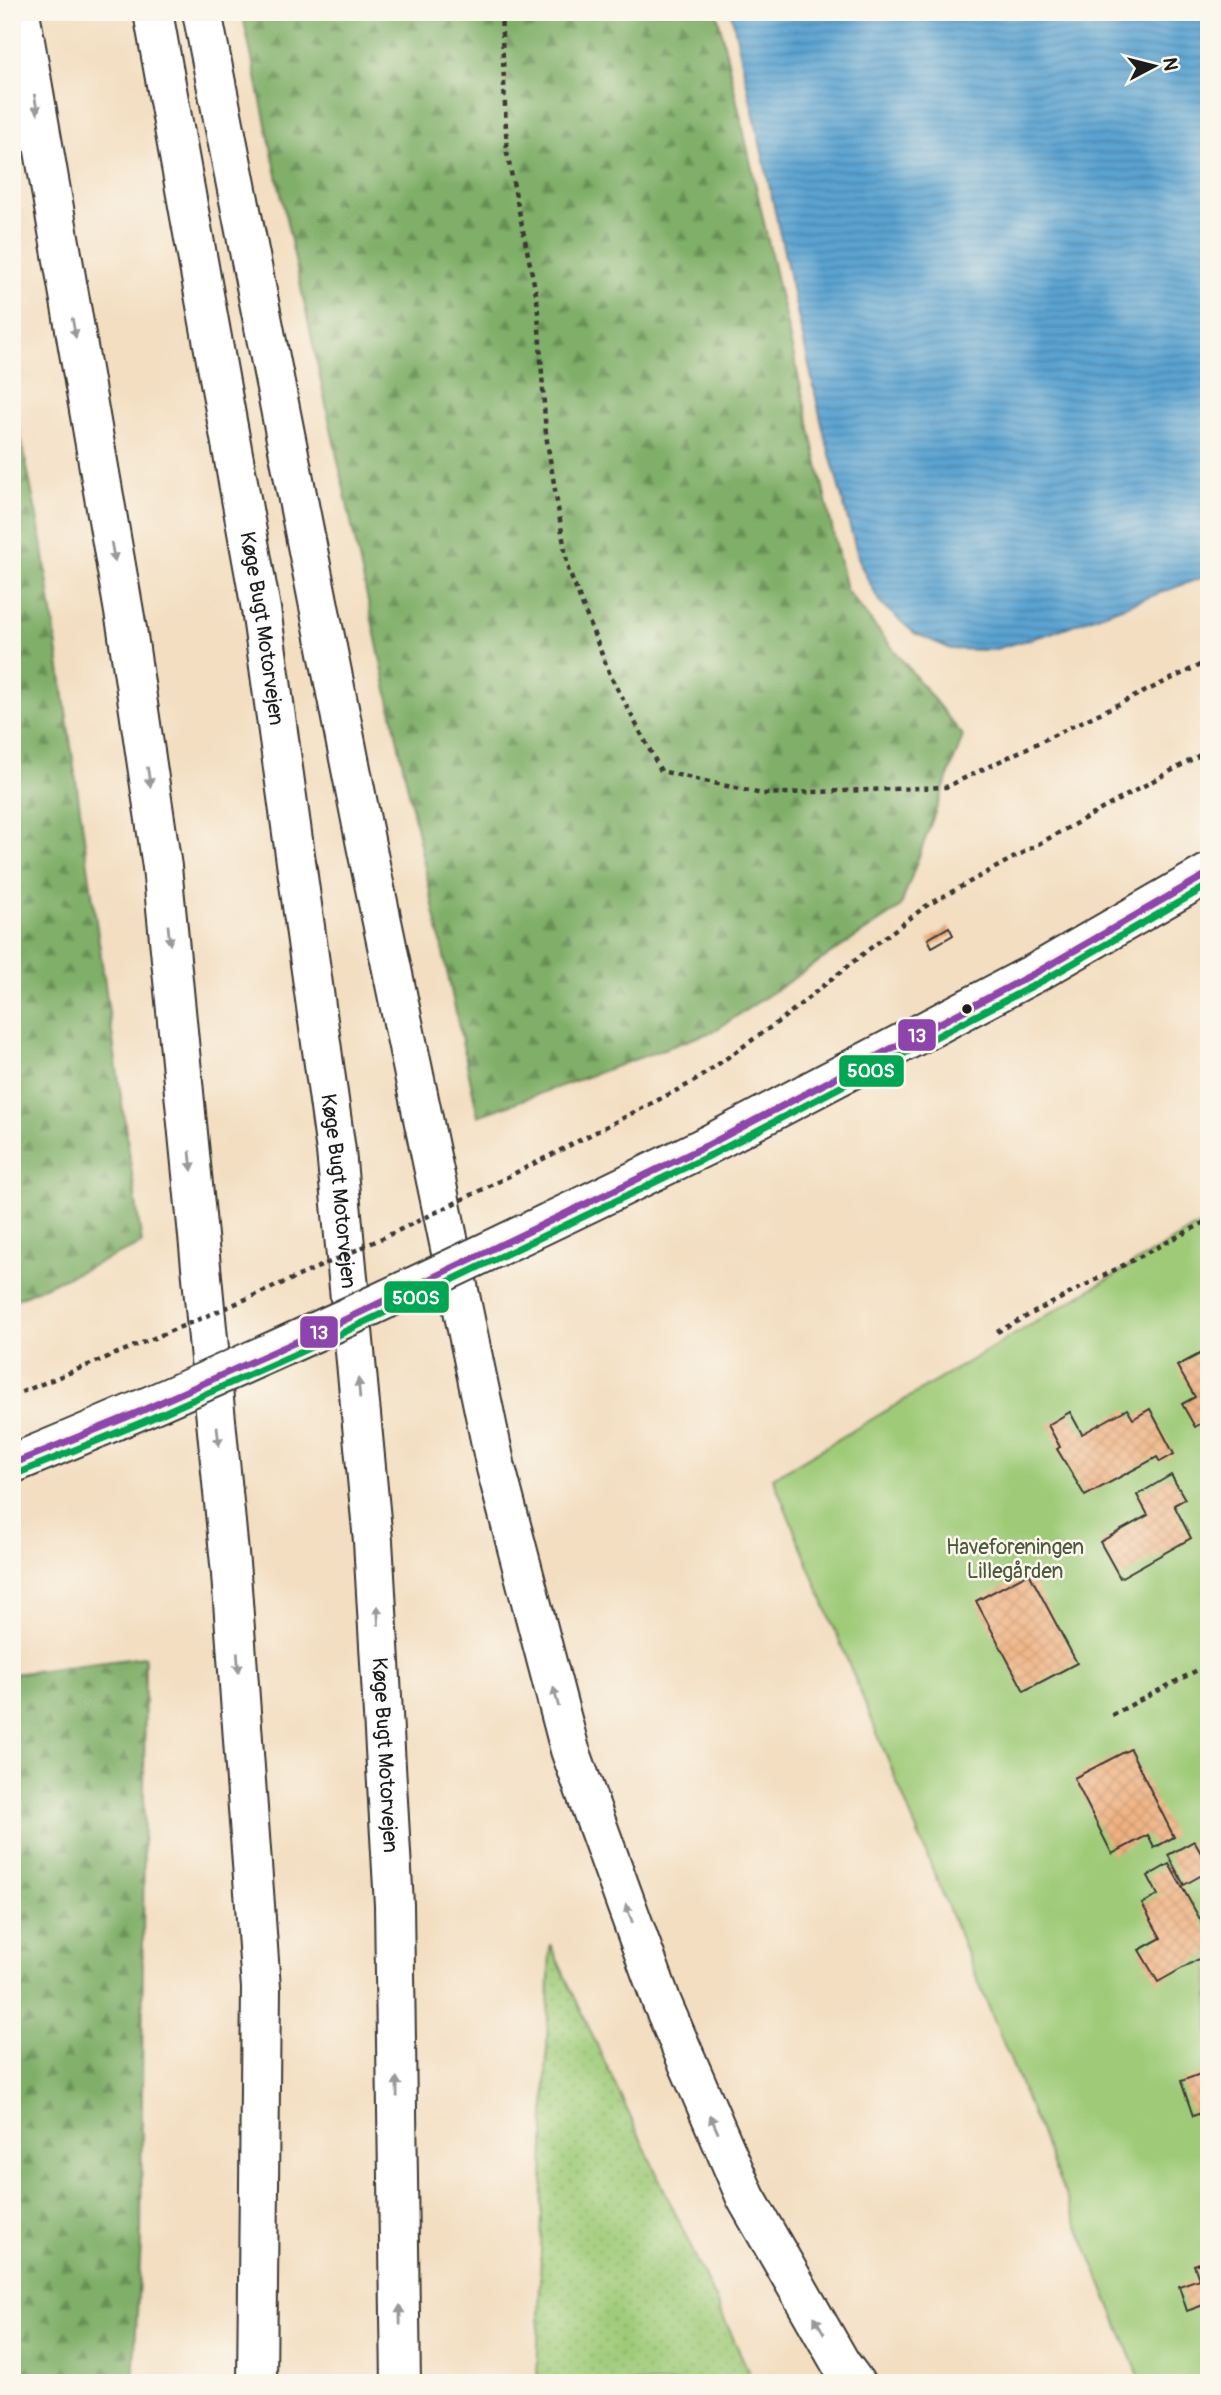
<svg xmlns="http://www.w3.org/2000/svg" width="1221" height="2395" font-family="Pangolin,sans-serif">
<style>
.grass{fill:url(#grass-dots);stroke:#5e744a;stroke-width:2}
.forest{fill:url(#forest-firs);stroke:#4e6642;stroke-width:2}
.green{fill:#9fcb78;stroke:#5e744a;stroke-width:2}
.water{fill:url(#water-rules);stroke:#3b6076;stroke-width:2}
.building{fill:url(#building-cross-hatch)}
.lines{fill:none;stroke-linecap:round;stroke-linejoin:round}
.tertiary-casing{stroke:#3c3935;stroke-width:42}
.motorway-casing{stroke:#3c3935;stroke-width:42}
.path{stroke:#3c3935;stroke-width:4.5;stroke-dasharray:5 5;stroke-linecap:butt}
.tertiary{stroke:#fff;stroke-width:38}
.motorway{stroke:#fff;stroke-width:38}
.tertiary-bridge-casing{stroke:#3c3935;stroke-width:42;stroke-linecap:butt}
.path-bridge{stroke:#3c3935;stroke-width:4.5;stroke-dasharray:5 5;stroke-linecap:butt}
.tertiary-bridge{stroke:#fff;stroke-width:38}
.bus-1-casing{stroke:#fbf7ec;stroke-width:12}
.bus-2-casing{stroke:#fbf7ec;stroke-width:12}
.bus-1{stroke:#8e44ad;stroke-width:7}
.bus-2{stroke:#00a651;stroke-width:7}
.oneway{fill:#999}
.bus-dot{fill:#1c1c1c;stroke:#fbf7ec;stroke-width:2.5}
.labels{text-anchor:middle;dominant-baseline:central;stroke-width:5;stroke-linejoin:round;paint-order:stroke}
.street-label{font-size:21px;fill:#1c1c1c;stroke:#fbf7ec}
.park-label{font-size:21px;fill:#4a593c;stroke:#fbf7ec}
.line-badge{stroke:#fbf7ec;stroke-width:2.5}
.badge-label{font-size:19px;text-anchor:middle;font-weight:bold;fill:#fff}
</style>
<defs>
<pattern id="grass-dots" width="8" height="8" patternUnits="userSpaceOnUse" patternTransform="scale(1.75)"><rect width="8" height="8" fill="#9fcb78"/><path d="M2 2h.1M6 6h.1" fill="none" stroke="#88ae67" stroke-width="1.8" stroke-linecap="round"/></pattern>
<pattern id="forest-firs" width="22" height="20" patternUnits="userSpaceOnUse" patternTransform="scale(1.75)"><rect width="22" height="20" fill="#7faf68"/><path d="M5 1l3.5 6h-7zM16 11l3.5 6h-7z" fill="#678e55"/></pattern>
<pattern id="water-rules" width="6" height="5" patternUnits="userSpaceOnUse" patternTransform="scale(1.75)"><rect width="6" height="5" fill="#5aa3d1"/><path d="M0 2.5h6" fill="none" stroke="#4a84a9"/></pattern>
<pattern id="building-cross-hatch" width="8" height="8" patternUnits="userSpaceOnUse" patternTransform="scale(1.75)"><rect width="8" height="8" fill="#efb07f"/><path d="M0 0l8 8M0 8l8-8" fill="none" stroke="#cc976d"/></pattern>
</defs>
<rect width="100%" height="100%" fill="#fbf7ec"/>
<filter id="ink" filterUnits="userSpaceOnUse"><feTurbulence type="fractalNoise" baseFrequency=".0143" numOctaves="2"/><feDisplacementMap in="SourceGraphic" scale="14" xChannelSelector="R" yChannelSelector="G"/><feConvolveMatrix kernelMatrix="1 2 1 2 8 2 1 2 1" color-interpolation-filters="sRGB"/></filter>
<filter id="wash" filterUnits="userSpaceOnUse"><feTurbulence type="fractalNoise" baseFrequency=".00686" numOctaves="4" result="noise"/><feDisplacementMap in="SourceGraphic" scale="28" xChannelSelector="R" yChannelSelector="G"/><feGaussianBlur stdDeviation="1.57" result="paint"/><feColorMatrix in="noise" values="0 0 0 0 0 0 0 0 0 0 0 0 0 0 0 0 0 1.4 0 .05"/><feComposite in="paint" operator="in"/></filter>
<g filter="url(#wash)">
<rect width="100%" height="100%" fill="#f3dec1"/>
<polygon class="grass" points="550,1944 754,2383 537,2383"/>
<g class="forest">
<polygon points="242,12 717,12 846,590 963,736 900,908 714,1031 478,1116"/>
<polygon points="12,393 42,542 142,1244 12,1301"/>
<polygon points="145,1657 141,2244 133,2383 12,2383 12,1674"/>
</g>
<polygon class="green" points="1209,1219 1209,2383 1142,2383 773,1478"/>
<polygon class="water" points="731,12 1209,12 1209,575 1048,634 992,650 951,649 914,633 880,603 860,564 823,429"/>
<g id="blocks">
<g class="building">
<polygon points="949,927 953,935 932,947 928,939"/>
<polygon points="1209,1349 1209,1419 1195,1427 1182,1404 1195,1397 1177,1366"/>
<polygon points="1127,1409 1133,1419 1150,1409 1174,1454 1160,1462 1157,1457 1085,1496 1057,1449 1060,1447 1048,1425 1070,1412 1082,1434"/>
<polygon points="1171,1475 1185,1499 1174,1505 1191,1538 1120,1578 1100,1542 1148,1515 1137,1495"/>
<polygon points="1029,1573 1077,1663 1024,1691 976,1601"/>
<polygon points="1130,1749 1174,1837 1154,1848 1148,1835 1112,1854 1074,1778"/>
<polygon points="1194,1841 1209,1867 1209,1871 1184,1885 1168,1855"/>
<polygon points="1169,1864 1209,1935 1209,1953 1158,1982 1139,1950 1161,1938 1142,1904 1158,1895 1148,1876"/>
<polygon points="1209,2071 1209,2110 1193,2116 1181,2081"/>
<polygon points="1209,2260 1209,2303 1187,2311 1179,2286 1199,2279 1194,2265"/>
</g>
</g>
</g>
<g filter="url(#ink)">
<use href="#blocks" fill-opacity="0" stroke="#3c3935" stroke-width="2"/>
<g class="lines">
<g class="tertiary-casing">
<polyline id="tertiary" points="706,1146 1039,971 1209,873"/>
</g>
<g class="motorway-casing">
<g id="motorway">
<polyline points="20,12 127,629 162,867 231,1574 261,1988 257,2383"/>
<path id="s1" d="M 153,12 L 261,609 L 336,1151 L 373,1541 L 394,1905 L 401,2383"/>
<polyline points="202,12 366,845 496,1468 570,1750 662,2003 746,2198 841,2364 855,2383"/>
</g>
</g>
<g class="path">
<polyline points="501,12 507,153 537,298 546,435 568,569 611,677 661,771 762,794 946,787 1200,665 1209,668"/>
<polyline points="693,1082 782,1019 868,950 926,906 1209,750"/>
<polyline points="997,1332 1209,1220"/>
<polyline points="1112,1715 1209,1664"/>
</g>
<use href="#tertiary" class="tertiary"/>
<use href="#motorway" class="motorway"/>
<g class="tertiary-bridge-casing">
<path id="tertiary-bridge" d="M 12,1464 C 248,1367 477,1258 706,1146"/>
</g>
<path class="path-bridge" d="M 12,1396 C 116,1354 219,1312 321,1266 C 447,1210 570,1145 693,1082"/>
<use href="#tertiary-bridge" class="tertiary-bridge"/>
<g class="bus-1-casing">
<polyline id="bus-1" points="12,1464 139,1412 334,1325 706,1146 1039,971 1209,873"/>
</g>
<g class="bus-2-casing">
<polyline id="bus-2" points="16,1474 143,1422 338,1335 711,1155 1044,980 1209,885"/>
</g>
<use href="#bus-1" class="bus-1"/>
<use href="#bus-2" class="bus-2"/>
</g>
<defs><path id="oneway-solid" d="M-6-.8H1V-3.2L6.5 0L1 3.2V.8H-6Z" transform="scale(1.75)"/></defs>
<g class="oneway">
<use href="#oneway-solid" transform="translate(36 104) rotate(80)"/>
<use href="#oneway-solid" transform="translate(74 328) rotate(80)"/>
<use href="#oneway-solid" transform="translate(113 552) rotate(80)"/>
<use href="#oneway-solid" transform="translate(149 777) rotate(81)"/>
<use href="#oneway-solid" transform="translate(169 935) rotate(84)"/>
<use href="#oneway-solid" transform="translate(191 1161) rotate(84)"/>
<use href="#oneway-solid" transform="translate(359 1388) rotate(-95)"/>
<use href="#oneway-solid" transform="translate(218 1436) rotate(84)"/>
<use href="#oneway-solid" transform="translate(378 1615) rotate(-93)"/>
<use href="#oneway-solid" transform="translate(238 1663) rotate(86)"/>
<use href="#oneway-solid" transform="translate(556 1697) rotate(-105)"/>
<use href="#oneway-solid" transform="translate(629 1913) rotate(-110)"/>
<use href="#oneway-solid" transform="translate(397 2087) rotate(-91)"/>
<use href="#oneway-solid" transform="translate(714 2124) rotate(-114)"/>
<use href="#oneway-solid" transform="translate(400 2315) rotate(-91)"/>
<use href="#oneway-solid" transform="translate(819 2325) rotate(-120)"/>
</g>
</g>
<circle class="bus-dot" cx="967" cy="1009" r="6"/>
<g class="labels">
<g class="street-label">
<text stroke="none"><textPath href="#s1" startOffset="626">Køge Bugt Motorvejen</textPath></text>
<text stroke="none"><textPath href="#s1" startOffset="1194">Køge Bugt Motorvejen</textPath></text>
<text stroke="none"><textPath href="#s1" startOffset="1760">Køge Bugt Motorvejen</textPath></text>
</g>
<g class="park-label">
<text x="1015" y="1547">Haveforeningen<tspan x="1015" dy="24">Lillegården</tspan></text>
</g>
</g>
<g class="line-badge">
<rect x="897" y="1018" width="40" height="34" rx="7" fill="#8e44ad"/>
<rect x="838" y="1054" width="67" height="34" rx="7" fill="#00a651"/>
<rect x="383" y="1280" width="67" height="34" rx="7" fill="#00a651"/>
<rect x="299" y="1315" width="40" height="34" rx="7" fill="#8e44ad"/>
</g>
<g class="badge-label">
<text x="917" y="1042">13</text>
<text x="871" y="1077">500S</text>
<text x="416" y="1304">500S</text>
<text x="319" y="1339">13</text>
</g>
<rect width="1221" height="2395" fill="none" stroke="#fbf7ec" stroke-width="42"/>
<g transform="translate(1154 66) rotate(83)" stroke="#fbf7ec" stroke-width="5" paint-order="stroke">
<path d="M0-5L12 26L0 18L-12 26Z" fill="#1c1c1c"/>
<text y="-10" font-size="19" font-weight="bold" text-anchor="middle" fill="#1c1c1c">N</text>
</g>
</svg>
